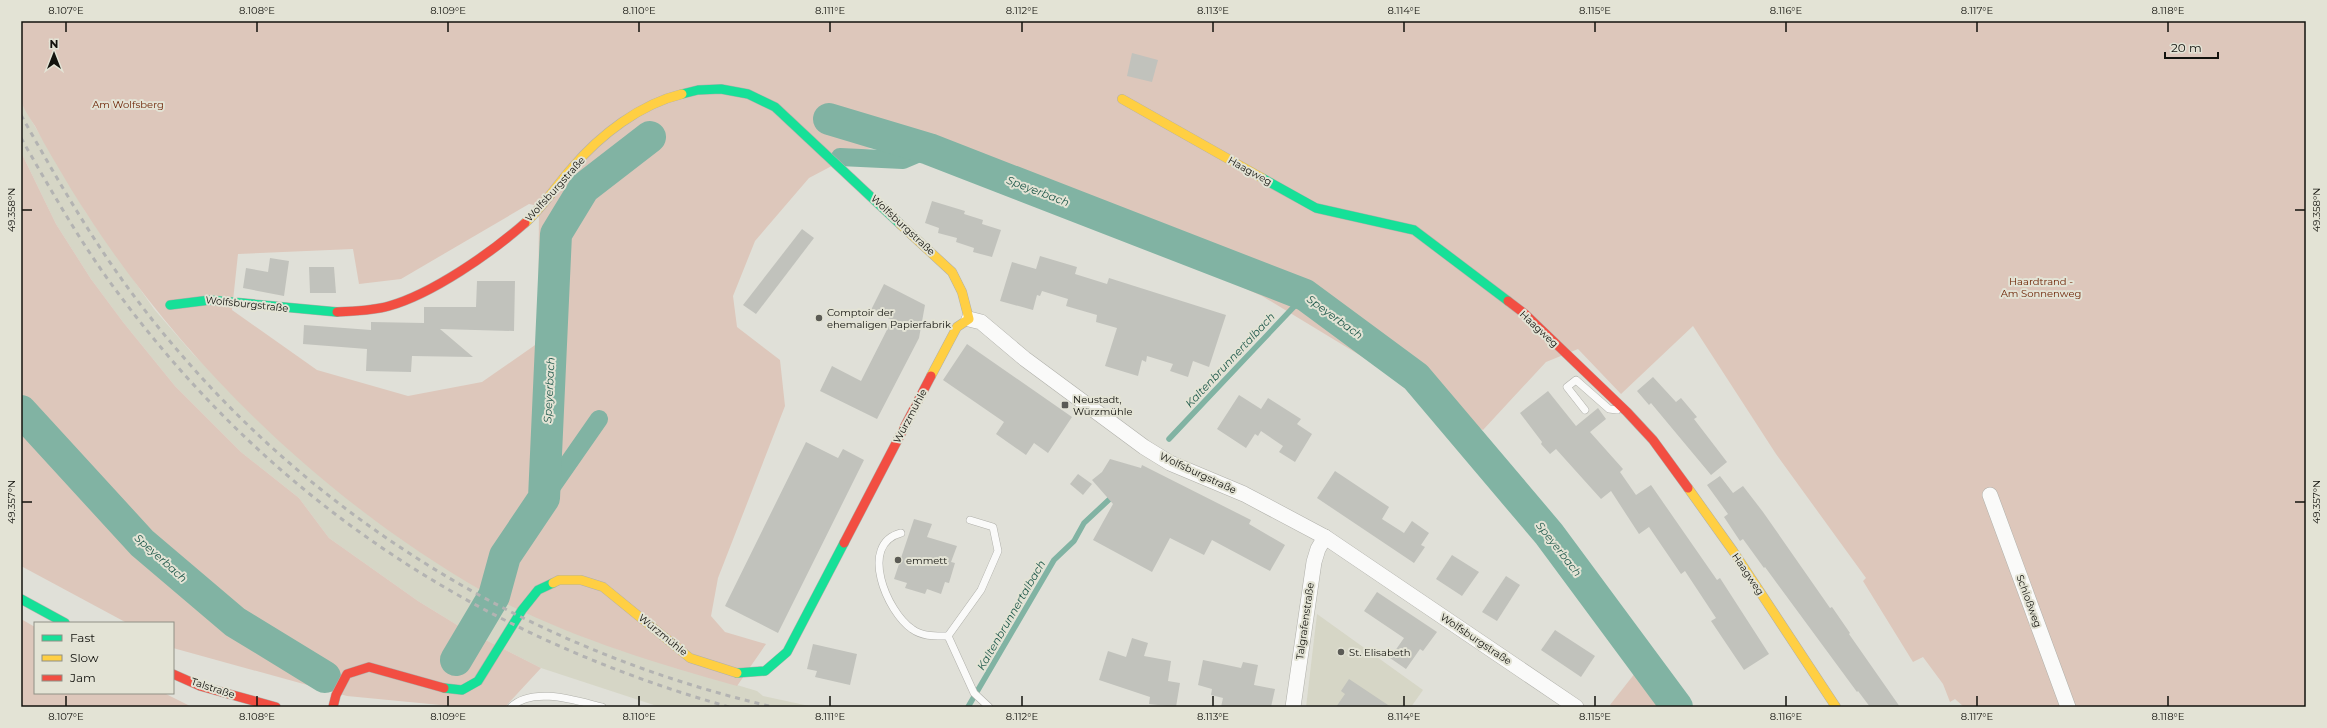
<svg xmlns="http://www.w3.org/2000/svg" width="2327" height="728" font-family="Montserrat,sans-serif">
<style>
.built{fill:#d6d6c6}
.green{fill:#ddc7bb;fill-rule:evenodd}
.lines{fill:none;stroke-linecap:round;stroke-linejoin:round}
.stream{stroke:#81b3a3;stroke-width:5.5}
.canal{stroke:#81b3a3;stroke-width:18}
.river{stroke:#81b3a3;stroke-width:32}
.building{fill:#c1c2bc}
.lane-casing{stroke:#b0b0aa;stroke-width:8}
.street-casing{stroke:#b0b0aa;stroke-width:16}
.fast-casing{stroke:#b0b0aa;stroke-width:10}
.slow-casing{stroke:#b0b0aa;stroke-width:10}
.jam-casing{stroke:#b0b0aa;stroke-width:10}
.lane{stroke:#fafaf9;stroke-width:7}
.street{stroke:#fafaf9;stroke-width:15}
.fast{stroke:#16e098;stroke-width:9}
.slow{stroke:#ffcf43;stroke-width:9}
.jam{stroke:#f24e42;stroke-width:9}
.rail{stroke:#b3b3b2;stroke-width:3;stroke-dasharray:5 5;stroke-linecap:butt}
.ticks{fill:none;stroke:#13130e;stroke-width:1.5}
.poi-dot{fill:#5b5b55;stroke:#e3e3d5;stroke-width:1.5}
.labels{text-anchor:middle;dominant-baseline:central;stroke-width:4;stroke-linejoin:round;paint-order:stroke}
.park-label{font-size:10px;fill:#6d2506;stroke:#e3e3d5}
.street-label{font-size:10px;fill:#13130e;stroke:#e3e3d5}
.poi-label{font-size:10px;fill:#13130e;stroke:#e3e3d5;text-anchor:start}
.water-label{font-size:11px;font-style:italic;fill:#1f594b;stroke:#e3e3d5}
.neatline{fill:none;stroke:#13130e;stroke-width:1.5}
.ticks-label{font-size:10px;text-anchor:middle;fill:#13130e}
</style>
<rect width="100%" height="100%" fill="#e0e0d8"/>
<g class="built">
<polygon points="21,103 85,211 154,309 193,354 298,457 353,502 440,564 484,592 539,618 620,650 757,691 763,696 814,707 660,707 541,668 462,628 418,601 329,538 299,498 241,452 175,386 123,322 91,279 56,224 21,152"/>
<polygon points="1317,614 1423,690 1411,707 1306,707"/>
</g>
<g class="green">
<path d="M 21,21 L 2306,21 L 2306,707 L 1964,707 L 1955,699 L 1950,702 L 1943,684 L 1923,657 L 1913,662 L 1863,581 L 1866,578 L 1776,454 L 1693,326 L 1621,394 L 1578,349 L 1546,362 L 1483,430 L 1262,296 L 910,141 L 862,150 L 809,178 L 755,241 L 733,296 L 737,327 L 780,360 L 785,406 L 718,578 L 711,616 L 725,632 L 766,644 L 737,686 C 654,663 560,634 484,592 C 317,496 172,353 71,189 C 59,168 46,148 35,126 C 30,119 25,111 22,104 C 18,92 21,38 21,21 ZM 529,204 L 539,206 L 538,343 L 482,382 L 408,396 L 317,370 L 232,310 L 238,254 L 353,249 L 359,284 L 401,279 Z"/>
<polygon points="21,152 56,224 91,279 123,322 175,386 241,452 299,498 329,538 418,601 462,628 541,668 505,707 461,707 347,696 173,648 173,623 127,623 21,566"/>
<polygon points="21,619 35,627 35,693 164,693 192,707 21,707"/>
<polygon points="1639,668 1670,707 1613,707 1610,705"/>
</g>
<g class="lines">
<g class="stream">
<polyline points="1169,439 1305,295"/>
<polyline points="968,707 1054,560 1074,541 1084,523 1114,495"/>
</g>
<g class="canal">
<polyline points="840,157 903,160 929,149"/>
<polyline points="544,498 599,419"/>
</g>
<g class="river">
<polyline points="829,119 929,149 1305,295 1416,377 1549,534 1677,707"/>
<polyline points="21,411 142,543 235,622 325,677"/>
<polyline points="456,660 494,596 505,556 544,498 556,234 584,188 650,137"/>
</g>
</g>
<g class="building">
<polygon points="1132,53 1158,60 1152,82 1127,76"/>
<polygon points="932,201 965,211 964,214 983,220 982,224 1001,230 992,257 973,252 974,248 956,242 957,238 938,233 939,228 925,223"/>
<polygon points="802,229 814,238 756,314 743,305"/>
<polygon points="1040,256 1077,267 1075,274 1107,284 1109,278 1226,315 1209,367 1193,361 1188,377 1170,371 1173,364 1147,356 1146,362 1142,360 1138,376 1105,366 1117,328 1096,322 1097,315 1066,306 1068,299 1042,291 1040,296 1037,295 1033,310 1000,301 1012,262 1036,269"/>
<polygon points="270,258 289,261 284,296 243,288 246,268 268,272"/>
<polygon points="309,267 334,267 336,293 310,293"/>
<polygon points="477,281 515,281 514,331 440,329 473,357 412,356 411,372 366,371 367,349 303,344 304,325 371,330 371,322 424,323 424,307 476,307"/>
<polygon points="884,284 925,305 919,338 877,419 820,391 832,366 861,381 892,320 871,310"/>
<polygon points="967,344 1072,417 1048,453 1034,443 1026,455 996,434 1004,422 943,380"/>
<polygon points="1653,377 1676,402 1681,398 1697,417 1694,419 1727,462 1711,475 1651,403 1649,405 1637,391"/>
<polygon points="1548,391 1576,426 1598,408 1606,419 1590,432 1623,469 1620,472 1636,495 1651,485 1717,580 1720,578 1769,654 1744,670 1711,621 1716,618 1685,571 1681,574 1649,527 1639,534 1611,491 1601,499 1556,449 1550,454 1541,444 1542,442 1520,413"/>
<polygon points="1239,395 1261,409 1268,398 1301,419 1297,424 1312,434 1295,462 1279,452 1283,446 1261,431 1258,436 1255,434 1246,448 1217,429"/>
<polygon points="806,442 838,458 843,449 864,460 778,633 725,606"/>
<polygon points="1110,459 1141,468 1142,465 1251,520 1249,524 1285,545 1270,571 1212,540 1204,555 1170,538 1152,572 1093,540 1113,504 1092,480 1102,472"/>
<polygon points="1335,471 1389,507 1382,519 1404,533 1412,521 1429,533 1421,545 1425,547 1414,563 1317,498"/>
<polygon points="1078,474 1092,484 1083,495 1070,484"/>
<polygon points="1720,476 1733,493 1743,486 1763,512 1830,608 1832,607 1850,633 1849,634 1900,707 1870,707 1858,691 1857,692 1765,567 1764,568 1743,539 1740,541 1724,517 1728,514 1707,485"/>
<polygon points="914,519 932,524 927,537 957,546 951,562 955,563 949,583 945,582 941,594 927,589 925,594 905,588 907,583 894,579"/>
<polygon points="1452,555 1479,572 1462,596 1436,579"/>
<polygon points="1506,576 1520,585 1497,621 1482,612"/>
<polygon points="1377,592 1437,632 1423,651 1420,649 1406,669 1390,658 1404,638 1364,611"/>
<polygon points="1555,630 1595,656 1581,677 1541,650"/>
<polygon points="1132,638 1148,643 1144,656 1171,661 1168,681 1180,683 1176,707 1149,704 1150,697 1099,680 1108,651 1126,657"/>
<polygon points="813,644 857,654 850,685 815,677 817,671 807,669"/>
<polygon points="1203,660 1241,668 1243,662 1258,665 1254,685 1275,689 1271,707 1221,707 1223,698 1211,695 1212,689 1198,685"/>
<polygon points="1349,679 1391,707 1336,707 1345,694 1341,691"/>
</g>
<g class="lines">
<g class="lane-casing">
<g id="lane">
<polyline points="1585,410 1567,387 1576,380 1609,409 1617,410"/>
<polyline points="970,520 993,527 998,551 981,590 948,636 974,693 989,707"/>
<path d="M 901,533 C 858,544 887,612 912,629 C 923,637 936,636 948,636"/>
<path d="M 511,707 C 533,686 577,701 602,707"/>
</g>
</g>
<g class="street-casing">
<g id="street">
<polyline points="969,319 981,322 1025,359 1144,447 1170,463 1244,494 1325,537 1576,707"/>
<polyline points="1990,495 2068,707"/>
<polyline points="1293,707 1314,562 1318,549 1325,537"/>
</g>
</g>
<g class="fast-casing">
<g id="fast">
<polyline points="682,94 698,90 721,89 748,94 775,107 900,224"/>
<polyline points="1262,178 1316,208 1414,230 1508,301"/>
<polyline points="170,305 210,300 337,312"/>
<polyline points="21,599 65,623"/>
<polyline points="737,673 765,671 787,652 844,543"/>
<polyline points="444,688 462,690 478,681 522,610 538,590 553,583"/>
</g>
</g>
<g class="slow-casing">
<g id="slow">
<polyline points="1122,99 1262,178"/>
<path d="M 525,223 C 543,207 556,186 572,168 C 600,135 640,104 682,94"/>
<polyline points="900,224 952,272 962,292 969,319 957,327 931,376"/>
<polyline points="1688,488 1733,551 1836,707"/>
<polyline points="553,583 559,580 581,580 603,587 690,658 737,673"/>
</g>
</g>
<g class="jam-casing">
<g id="jam">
<polyline points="1508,301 1525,314 1627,412 1653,440 1688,488"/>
<path d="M 337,312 C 354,311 372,311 389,306 C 432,294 491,253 525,223"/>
<polyline points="844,543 931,376"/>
<polyline points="173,674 200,686 276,707"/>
<polyline points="333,707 336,695 347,674 369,667 444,688"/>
</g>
</g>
<use href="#lane" class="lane"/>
<use href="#street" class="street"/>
<use href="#fast" class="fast"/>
<use href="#slow" class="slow"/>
<use href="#jam" class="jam"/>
<g class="rail">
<path d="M 21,115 C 57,179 93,242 137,300 C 295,509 520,648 773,707"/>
<path d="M 21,138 C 51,190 81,244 118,293 C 273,502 479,636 729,707"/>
</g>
</g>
<path class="ticks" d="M 66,22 L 66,32M 257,22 L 257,32M 448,22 L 448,32M 639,22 L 639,32M 830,22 L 830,32M 1022,22 L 1022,32M 1213,22 L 1213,32M 1404,22 L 1404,32M 1595,22 L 1595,32M 1786,22 L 1786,32M 1977,22 L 1977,32M 2168,22 L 2168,32M 22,210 L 32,210M 2295,210 L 2305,210M 22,502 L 32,502M 2295,502 L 2305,502M 66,696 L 66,706M 257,696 L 257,706M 448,696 L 448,706M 639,696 L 639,706M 830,696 L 830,706M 1022,696 L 1022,706M 1213,696 L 1213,706M 1404,696 L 1404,706M 1595,696 L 1595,706M 1786,696 L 1786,706M 1977,696 L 1977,706M 2168,696 L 2168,706"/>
<g class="poi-dot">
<circle cx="819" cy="318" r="4"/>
<rect x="1061" y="401" width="8" height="8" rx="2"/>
<circle cx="898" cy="560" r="4"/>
<circle cx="1341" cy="652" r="4"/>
</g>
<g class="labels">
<g class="park-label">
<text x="128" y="104">Am Wolfsberg</text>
<text x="2041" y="281">Haardtrand -<tspan x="2041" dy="12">Am Sonnenweg</tspan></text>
</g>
<g class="street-label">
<text transform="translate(1250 171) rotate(29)">Haagweg</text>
<text transform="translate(555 189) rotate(-48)">Wolfsburgstraße</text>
<text transform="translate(903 225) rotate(43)">Wolfsburgstraße</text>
<text transform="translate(247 304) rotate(6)">Wolfsburgstraße</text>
<text transform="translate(1539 329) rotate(43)">Haagweg</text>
<text transform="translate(910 416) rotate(-62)">Würzmühle</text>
<text transform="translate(1198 473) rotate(25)">Wolfsburgstraße</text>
<text transform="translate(1748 574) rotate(56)">Haagweg</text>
<text transform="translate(2029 601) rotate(70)">Schloßweg</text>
<text transform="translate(1305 621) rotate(-82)">Talgrafenstraße</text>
<text transform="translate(663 635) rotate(39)">Würzmühle</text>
<text transform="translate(1476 639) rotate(34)">Wolfsburgstraße</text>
<text transform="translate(213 688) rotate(18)">Talstraße</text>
</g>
<g class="poi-label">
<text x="827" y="312">Comptoir der<tspan x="827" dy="12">ehemaligen Papierfabrik</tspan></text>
<text x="1073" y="399">Neustadt,<tspan x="1073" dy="12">Würzmühle</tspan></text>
<text x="906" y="560">emmett</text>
<text x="1349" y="652">St. Elisabeth</text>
</g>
<g class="water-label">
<text transform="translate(1038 191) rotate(21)">Speyerbach</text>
<text transform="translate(1335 317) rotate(36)">Speyerbach</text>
<text transform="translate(1230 360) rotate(-47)">Kaltenbrunnertalbach</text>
<text transform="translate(549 390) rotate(-87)">Speyerbach</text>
<text transform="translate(1559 549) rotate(52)">Speyerbach</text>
<text transform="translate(161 558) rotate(42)">Speyerbach</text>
<text transform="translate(1011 615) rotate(-60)">Kaltenbrunnertalbach</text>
</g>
</g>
<rect width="2327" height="728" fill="none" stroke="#e3e3d5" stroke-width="44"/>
<rect x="34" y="622" width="140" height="72" fill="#e3e3d5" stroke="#909085"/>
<rect x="42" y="635" width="20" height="6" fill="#16e098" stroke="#909085"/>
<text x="70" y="642" font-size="12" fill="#13130e">Fast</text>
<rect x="42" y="655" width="20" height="6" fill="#ffcf43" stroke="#909085"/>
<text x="70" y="662" font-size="12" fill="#13130e">Slow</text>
<rect x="42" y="675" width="20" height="6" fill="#f24e42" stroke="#909085"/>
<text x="70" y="682" font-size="12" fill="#13130e">Jam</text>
<g transform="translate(54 54)" stroke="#e3e3d5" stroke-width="3" paint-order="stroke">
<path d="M0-3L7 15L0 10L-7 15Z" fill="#13130e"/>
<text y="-6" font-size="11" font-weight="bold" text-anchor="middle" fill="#13130e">N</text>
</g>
<path d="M2165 52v6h53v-6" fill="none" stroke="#13130e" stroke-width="2"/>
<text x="2171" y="52" font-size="12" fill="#13130e" stroke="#e3e3d5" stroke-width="3" paint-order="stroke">20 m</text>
<rect x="22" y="22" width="2283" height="684" class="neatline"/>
<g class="ticks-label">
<text x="66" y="14">8.107°E</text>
<text x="257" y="14">8.108°E</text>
<text x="448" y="14">8.109°E</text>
<text x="639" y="14">8.110°E</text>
<text x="830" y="14">8.111°E</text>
<text x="1022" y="14">8.112°E</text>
<text x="1213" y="14">8.113°E</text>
<text x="1404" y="14">8.114°E</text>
<text x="1595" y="14">8.115°E</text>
<text x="1786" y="14">8.116°E</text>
<text x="1977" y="14">8.117°E</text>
<text x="2168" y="14">8.118°E</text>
<text transform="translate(11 210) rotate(-90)" y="4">49.358°N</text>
<text transform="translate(2316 210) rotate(-90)" y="4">49.358°N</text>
<text transform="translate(11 502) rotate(-90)" y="4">49.357°N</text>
<text transform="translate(2316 502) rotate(-90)" y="4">49.357°N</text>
<text x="66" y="720">8.107°E</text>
<text x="257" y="720">8.108°E</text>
<text x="448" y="720">8.109°E</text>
<text x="639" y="720">8.110°E</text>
<text x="830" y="720">8.111°E</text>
<text x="1022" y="720">8.112°E</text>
<text x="1213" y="720">8.113°E</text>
<text x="1404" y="720">8.114°E</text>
<text x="1595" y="720">8.115°E</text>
<text x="1786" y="720">8.116°E</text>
<text x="1977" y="720">8.117°E</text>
<text x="2168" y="720">8.118°E</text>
</g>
</svg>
